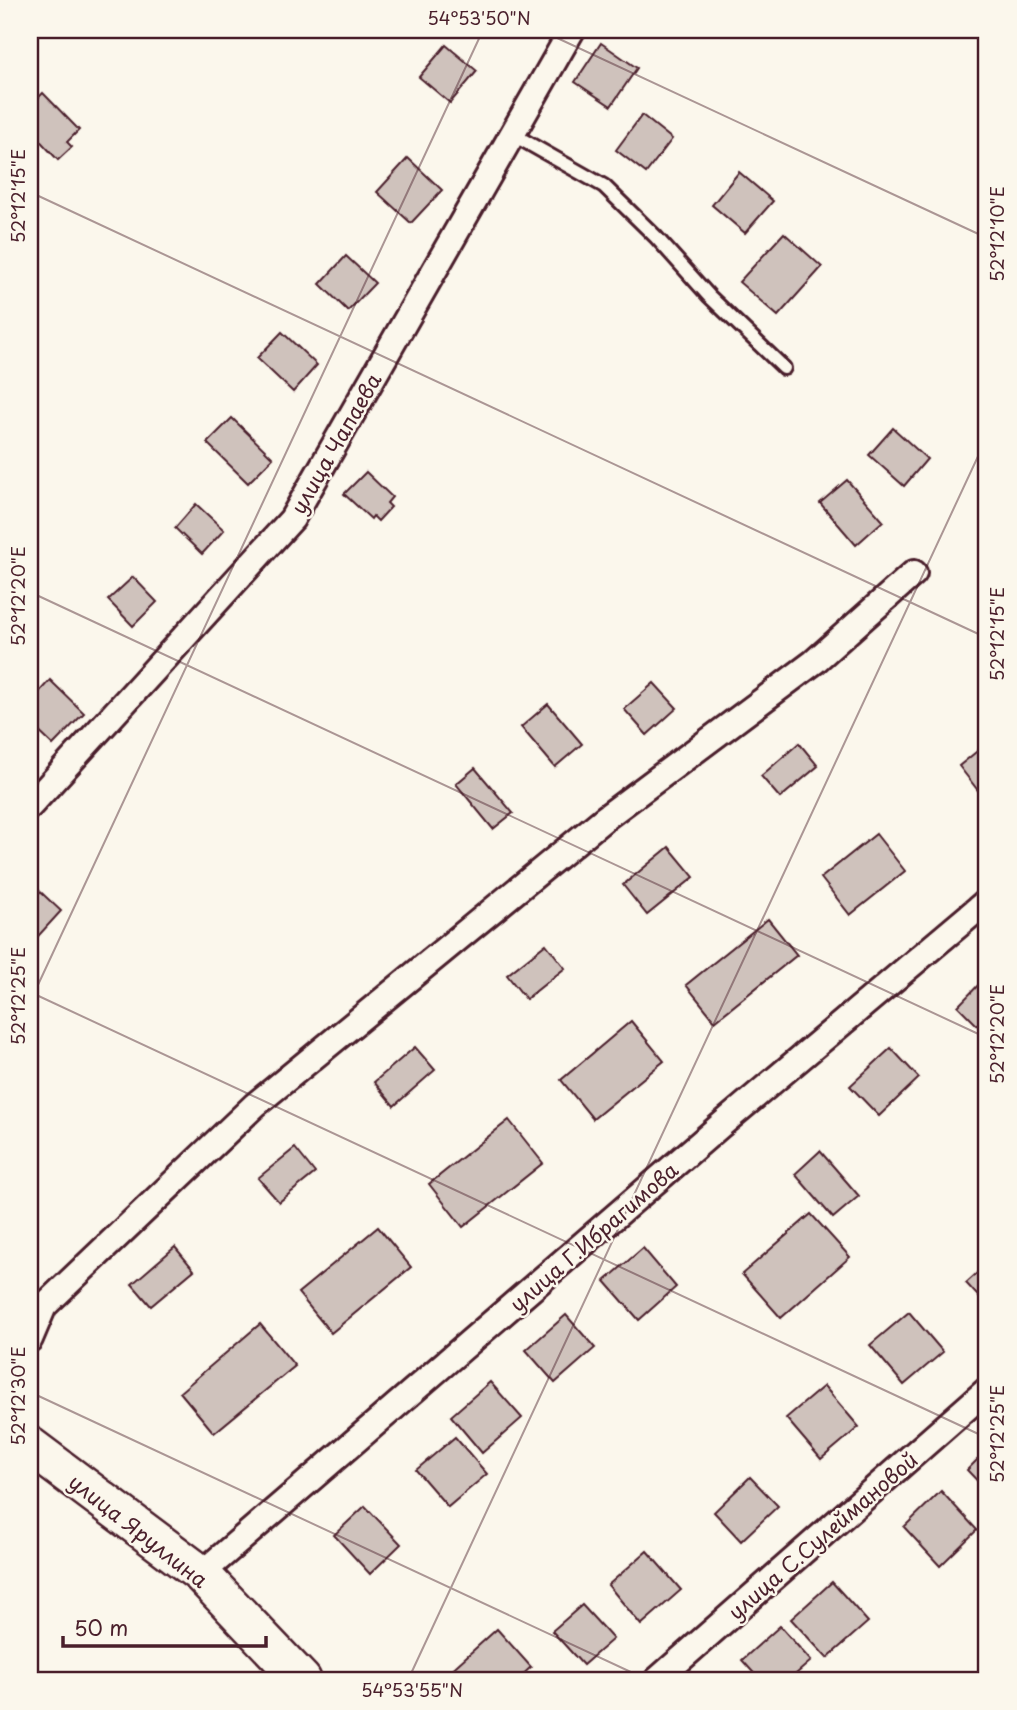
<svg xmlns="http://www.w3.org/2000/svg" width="1017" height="1710" font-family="'Playpen Sans',sans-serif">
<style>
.building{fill:#cfc2bc;stroke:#4a1f2b;stroke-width:2}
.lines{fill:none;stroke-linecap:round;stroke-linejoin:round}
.lane-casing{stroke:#4a1f2b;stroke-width:18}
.street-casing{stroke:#4a1f2b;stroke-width:30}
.secondary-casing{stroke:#4a1f2b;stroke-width:42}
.lane{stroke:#fbf7ec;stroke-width:12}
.street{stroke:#fbf7ec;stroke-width:24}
.secondary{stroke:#fbf7ec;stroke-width:37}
.ticks{fill:none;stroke:#4a1f2b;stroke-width:2;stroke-opacity:0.45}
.labels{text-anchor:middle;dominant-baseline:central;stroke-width:5;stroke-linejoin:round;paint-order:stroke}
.street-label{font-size:21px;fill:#4a1f2b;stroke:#fbf7ec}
.neatline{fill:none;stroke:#4a1f2b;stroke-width:2.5}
.ticks-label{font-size:18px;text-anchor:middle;fill:#4a1f2b}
</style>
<rect width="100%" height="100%" fill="#fbf7ec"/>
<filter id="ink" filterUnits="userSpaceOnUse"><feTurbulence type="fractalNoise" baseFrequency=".0143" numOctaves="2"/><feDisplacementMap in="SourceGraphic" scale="14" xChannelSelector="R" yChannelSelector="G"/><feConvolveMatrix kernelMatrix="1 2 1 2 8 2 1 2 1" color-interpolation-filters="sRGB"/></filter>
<g filter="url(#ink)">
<g class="building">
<polygon points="601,43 637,68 611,106 575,82"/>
<polygon points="446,45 477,71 450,103 419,77"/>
<polygon points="43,93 79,130 67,142 72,147 58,160 30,130 30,106"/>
<polygon points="642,115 672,139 646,173 616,150"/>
<polygon points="408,158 442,190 411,223 377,192"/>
<polygon points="739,172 773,201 745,233 712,205"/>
<polygon points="784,233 822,267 778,316 739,282"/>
<polygon points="346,256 375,283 348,311 320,284"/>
<polygon points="282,332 317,365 293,392 257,358"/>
<polygon points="232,418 273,458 248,483 207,443"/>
<polygon points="893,428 927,459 904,486 869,455"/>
<polygon points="366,472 392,497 387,503 391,507 378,521 373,516 371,519 344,494"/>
<polygon points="847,480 883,521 856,545 820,503"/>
<polygon points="196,504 224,530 202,554 175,528"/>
<polygon points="133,577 157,602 133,626 108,600"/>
<polygon points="50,680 84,713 53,745 30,723 30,702"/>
<polygon points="654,683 677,708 647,735 624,709"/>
<polygon points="548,704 582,744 555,767 521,727"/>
<polygon points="799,743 818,766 780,798 761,776"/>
<polygon points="987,743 987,802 959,766"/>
<polygon points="475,768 513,813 493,829 456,784"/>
<polygon points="876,834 905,871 850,915 821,878"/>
<polygon points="669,847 694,877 647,915 623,885"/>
<polygon points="31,883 61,911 30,945 30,884"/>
<polygon points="768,919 797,955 715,1021 686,985"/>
<polygon points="546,944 565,968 526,999 507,975"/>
<polygon points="987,976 987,1035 958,1006"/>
<polygon points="631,1021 664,1061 593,1119 561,1080"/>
<polygon points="415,1047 435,1070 394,1106 374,1082"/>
<polygon points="891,1048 919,1078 879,1116 850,1086"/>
<polygon points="509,1120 543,1163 463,1227 429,1184"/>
<polygon points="295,1148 315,1173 279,1202 258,1178"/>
<polygon points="820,1151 859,1196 833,1218 795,1174"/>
<polygon points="811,1214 850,1257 781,1318 742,1274"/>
<polygon points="378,1227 411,1267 331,1333 298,1293"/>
<polygon points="175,1247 194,1270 151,1306 132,1284"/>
<polygon points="643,1248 676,1287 639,1320 605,1281"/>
<polygon points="987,1264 987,1306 966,1283"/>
<polygon points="909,1312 943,1352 904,1385 870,1345"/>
<polygon points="566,1315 595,1348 555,1383 526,1350"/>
<polygon points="260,1324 295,1366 214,1433 180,1392"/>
<polygon points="490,1382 522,1418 482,1453 451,1416"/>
<polygon points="824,1386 859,1427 821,1459 786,1418"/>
<polygon points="455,1437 487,1474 448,1507 416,1470"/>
<polygon points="987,1450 987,1491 967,1470"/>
<polygon points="750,1477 778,1506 741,1541 714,1512"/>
<polygon points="941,1491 977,1530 940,1566 904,1527"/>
<polygon points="365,1506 401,1544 370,1574 334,1535"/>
<polygon points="647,1551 681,1590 641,1625 608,1585"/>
<polygon points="832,1582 868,1622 827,1658 791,1619"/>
<polygon points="582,1605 613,1639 583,1665 552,1631"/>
<polygon points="780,1626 811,1661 789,1680 760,1680 742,1660"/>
<polygon points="497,1629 531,1667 517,1680 454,1680 448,1673"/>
</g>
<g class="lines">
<g class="lane-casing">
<polyline id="lane" points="512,134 604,186 656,237 709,296 784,368"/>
</g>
<g class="street-casing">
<g id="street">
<polyline points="30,806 292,519 572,30"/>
<polyline points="30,1339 44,1306 255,1105 605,818 814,662 914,573"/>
<polyline points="201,1574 721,1125 987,901"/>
<polyline points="657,1680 987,1390"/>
</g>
</g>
<g class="secondary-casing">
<polyline id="secondary" points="30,1446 201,1574 302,1680"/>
</g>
<use href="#lane" class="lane"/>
<use href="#street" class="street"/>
<use href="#secondary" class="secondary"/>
</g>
</g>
<path class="ticks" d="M 540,30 L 987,238M 30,192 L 987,638M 30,592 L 987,1038M 30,992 L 987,1438M 30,1002 L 483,30M 30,1392 L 648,1680M 408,1680 L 987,437"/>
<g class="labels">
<g class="street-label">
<text transform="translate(335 443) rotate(-60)">улица Чапаева</text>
<text transform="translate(593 1236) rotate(-41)">улица Г.Ибрагимова</text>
<text transform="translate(139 1530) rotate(38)">улица Яруллина</text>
<text transform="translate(822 1535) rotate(-41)">улица С.Сулеймановой</text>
</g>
</g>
<rect width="1017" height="1710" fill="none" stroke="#fbf7ec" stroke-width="77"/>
<path d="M63 1636v10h203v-10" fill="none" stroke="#4a1f2b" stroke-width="3.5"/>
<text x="74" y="1636" font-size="21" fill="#4a1f2b" stroke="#fbf7ec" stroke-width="5" paint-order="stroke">50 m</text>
<rect x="38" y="38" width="940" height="1634" class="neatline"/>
<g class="ticks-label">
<text x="479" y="25">54°53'50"N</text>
<text transform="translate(19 196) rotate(-90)" y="6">52°12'15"E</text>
<text transform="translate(998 234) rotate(-90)" y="6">52°12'10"E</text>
<text transform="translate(19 596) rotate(-90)" y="6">52°12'20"E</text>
<text transform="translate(998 634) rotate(-90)" y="6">52°12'15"E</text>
<text transform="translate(19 996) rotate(-90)" y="6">52°12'25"E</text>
<text transform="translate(998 1034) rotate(-90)" y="6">52°12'20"E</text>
<text transform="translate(19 1396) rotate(-90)" y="6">52°12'30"E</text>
<text transform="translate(998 1434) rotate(-90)" y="6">52°12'25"E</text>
<text x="412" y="1697">54°53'55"N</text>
</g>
</svg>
